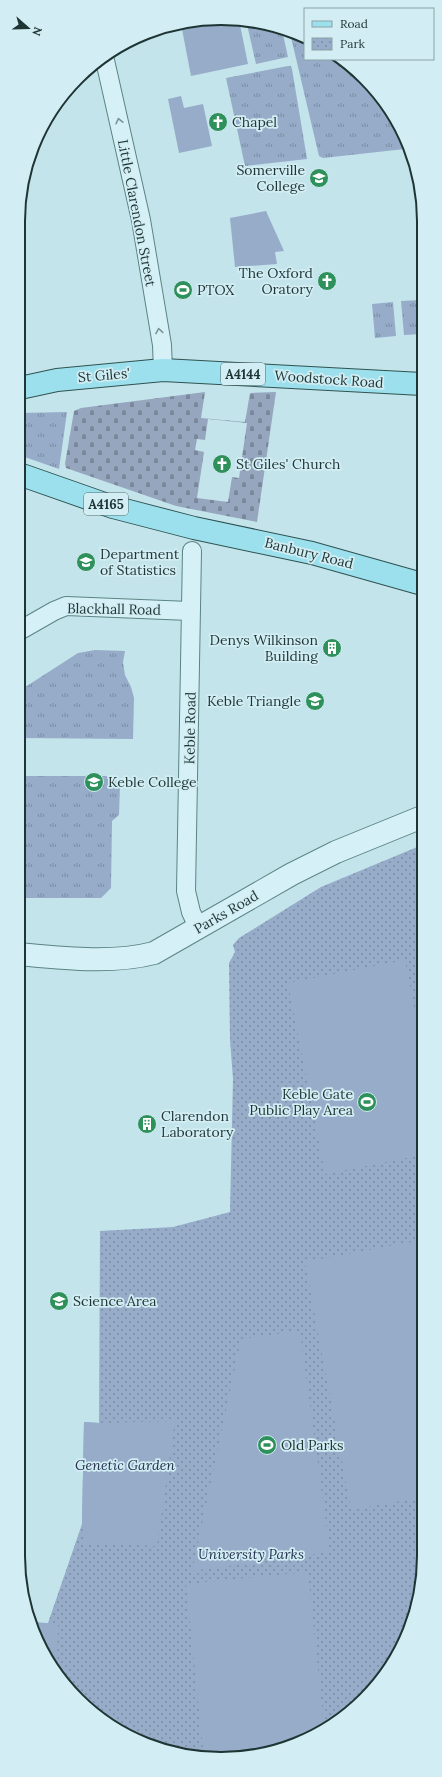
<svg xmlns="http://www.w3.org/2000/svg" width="442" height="1777" font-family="Lora,serif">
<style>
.grass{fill:url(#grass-tufts)}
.cemetery{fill:url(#cemetery-stones);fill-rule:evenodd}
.park{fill:url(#park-dots)}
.garden{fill:#97acc9}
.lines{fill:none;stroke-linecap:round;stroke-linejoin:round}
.minor-casing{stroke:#5b8484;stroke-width:20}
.tertiary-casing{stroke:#5b8484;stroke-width:24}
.primary-casing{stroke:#2f5250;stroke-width:24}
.minor{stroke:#d5f1f7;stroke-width:18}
.tertiary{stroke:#d5f1f7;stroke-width:22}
.primary{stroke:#9ce0ed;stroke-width:22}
.oneway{stroke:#7a9396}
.labels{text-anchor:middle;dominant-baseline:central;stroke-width:3.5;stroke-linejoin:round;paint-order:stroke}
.shield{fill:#d2edf3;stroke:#546c6d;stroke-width:1}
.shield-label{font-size:13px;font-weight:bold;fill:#1e3534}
.poi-label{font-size:14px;fill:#1e3534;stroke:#d2edf3;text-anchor:start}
.street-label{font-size:14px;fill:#1e3534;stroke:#d2edf3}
.park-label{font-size:14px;font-style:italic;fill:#263250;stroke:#d2edf3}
.rim{fill:none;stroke:#1e3534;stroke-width:2}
</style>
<defs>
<pattern id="grass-tufts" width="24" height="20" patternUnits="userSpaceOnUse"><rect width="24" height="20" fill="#97acc9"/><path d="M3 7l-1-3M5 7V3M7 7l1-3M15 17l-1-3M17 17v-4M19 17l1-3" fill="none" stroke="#7b8da4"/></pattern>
<pattern id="cemetery-stones" width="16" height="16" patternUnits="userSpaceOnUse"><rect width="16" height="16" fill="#96a6be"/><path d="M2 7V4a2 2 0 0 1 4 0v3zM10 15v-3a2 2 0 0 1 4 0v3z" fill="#7a889b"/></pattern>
<pattern id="park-dots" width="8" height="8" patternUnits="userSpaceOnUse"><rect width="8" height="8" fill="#97acc9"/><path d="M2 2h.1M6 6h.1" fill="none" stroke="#7b8da4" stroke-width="1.8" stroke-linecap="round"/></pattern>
</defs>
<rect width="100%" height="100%" fill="#c3e4eb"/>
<g class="grass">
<polygon points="246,20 282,30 288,57 256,64"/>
<polygon points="290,33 305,37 305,59 339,59 365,78 403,131 407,144 405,149 323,158 319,156"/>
<polygon points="288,66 291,66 292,69 307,159 245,166 226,78"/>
<polygon points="422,300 422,334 404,335 401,301"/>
<polygon points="393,302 396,336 375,338 372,304"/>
<polygon points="67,412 59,469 19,455 19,413"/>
<polygon points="95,650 125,651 123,662 125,675 131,687 134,698 133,739 19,738 19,691 78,653"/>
<polygon points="19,776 111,776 120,786 119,815 112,821 111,888 101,898 19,898"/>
</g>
<path class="cemetery" d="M 205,392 L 201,418 L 245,422 L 250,393 L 276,392 L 257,522 L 176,506 L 66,468 L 65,464 L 74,411 L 81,408 ZM 208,419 L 247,423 L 239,478 L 232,477 L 228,502 L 197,498 L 204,452 L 195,450 L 197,439 L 205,440 Z"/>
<polygon class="park" points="422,845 422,1583 397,1657 345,1717 274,1752 207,1759 131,1738 69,1690 33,1633 31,1622 48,1623 82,1524 84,1422 99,1423 100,1231 173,1227 230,1212 233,1079 230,1040 229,963 235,952 233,945 239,938 321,887"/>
<g class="garden">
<polygon points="239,20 248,64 191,76 181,24"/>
<polygon points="181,96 184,108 203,104 212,146 179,153 168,99"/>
<polygon points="266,211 284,251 275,252 277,264 235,267 230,218"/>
<polygon points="405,960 422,1049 422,1155 325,1174 288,983"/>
<polygon points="422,1240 422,1497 351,1510 305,1262"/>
<polygon points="300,1331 330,1552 192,1571 241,1339"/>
<polygon points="175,1421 157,1546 85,1543 82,1524 84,1422 99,1423"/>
<polygon points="308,1572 324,1727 274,1752 204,1758 186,1584"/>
<polygon points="32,1625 58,1625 57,1672 33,1633"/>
</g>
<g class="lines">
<g class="minor-casing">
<g id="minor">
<polyline points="104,56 141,220 162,345 163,370"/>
<polyline points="192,551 186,891 191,912 198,927"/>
<polyline points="19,631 54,611 66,606 190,611"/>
</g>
</g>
<g class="tertiary-casing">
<path id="tertiary" d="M 19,954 C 62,958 112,964 154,953 L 292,874 L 336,852 L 422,817"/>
</g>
<g class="primary-casing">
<g id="primary">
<polyline points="20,388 57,380 163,370 422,384"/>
<polyline points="19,474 113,507 194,528 312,553 422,584"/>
</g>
</g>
<use href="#minor" class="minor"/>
<use href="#tertiary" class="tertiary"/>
<use href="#primary" class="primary"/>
</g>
<defs><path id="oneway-chevron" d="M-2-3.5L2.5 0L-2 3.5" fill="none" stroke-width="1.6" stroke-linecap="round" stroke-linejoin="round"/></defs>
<g class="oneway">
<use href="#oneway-chevron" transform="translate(119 121) rotate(-103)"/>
<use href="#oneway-chevron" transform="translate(159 331) rotate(-99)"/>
</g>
<defs>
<g id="church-disc" transform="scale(1)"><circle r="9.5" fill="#2e905b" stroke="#d2edf3"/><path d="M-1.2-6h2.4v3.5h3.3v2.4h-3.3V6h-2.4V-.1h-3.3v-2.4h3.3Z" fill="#fff"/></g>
<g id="university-disc" transform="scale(1)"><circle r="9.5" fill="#2e905b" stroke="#d2edf3"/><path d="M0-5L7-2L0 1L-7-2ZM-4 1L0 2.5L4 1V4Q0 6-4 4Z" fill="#fff"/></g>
<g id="stadium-disc" transform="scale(1)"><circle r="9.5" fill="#2e905b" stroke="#d2edf3"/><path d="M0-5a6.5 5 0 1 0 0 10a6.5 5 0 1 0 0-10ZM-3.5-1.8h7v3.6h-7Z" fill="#fff"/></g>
<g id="building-disc" transform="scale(1)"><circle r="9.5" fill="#2e905b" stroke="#d2edf3"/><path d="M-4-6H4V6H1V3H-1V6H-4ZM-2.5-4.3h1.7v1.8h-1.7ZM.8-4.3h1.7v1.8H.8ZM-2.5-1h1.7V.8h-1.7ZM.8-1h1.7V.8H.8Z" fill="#fff"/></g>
</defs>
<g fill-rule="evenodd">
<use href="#church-disc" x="218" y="122"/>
<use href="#university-disc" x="319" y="178"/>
<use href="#church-disc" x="327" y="281"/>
<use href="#stadium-disc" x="183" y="290"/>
<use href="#church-disc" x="222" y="464"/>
<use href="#university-disc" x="86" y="562"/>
<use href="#building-disc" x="332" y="648"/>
<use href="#university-disc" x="315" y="701"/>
<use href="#university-disc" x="94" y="782"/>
<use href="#stadium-disc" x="367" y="1102"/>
<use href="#building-disc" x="147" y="1124"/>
<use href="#university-disc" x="59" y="1301"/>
<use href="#stadium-disc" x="267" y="1445"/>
</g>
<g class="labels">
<g class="shield">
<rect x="221" y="363" width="44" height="22" rx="3"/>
<rect x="84" y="493" width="44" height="22" rx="3"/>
</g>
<g class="shield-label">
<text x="243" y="374">A4144</text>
<text x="106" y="504">A4165</text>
</g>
<g class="poi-label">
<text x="232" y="122">Chapel</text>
<text x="305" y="170" text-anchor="end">Somerville<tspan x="305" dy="16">College</tspan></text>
<text x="313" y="273" text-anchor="end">The Oxford<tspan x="313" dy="16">Oratory</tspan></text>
<text x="197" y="290">PTOX</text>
<text x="236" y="464">St Giles' Church</text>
<text x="100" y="554">Department<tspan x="100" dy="16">of Statistics</tspan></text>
<text x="318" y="640" text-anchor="end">Denys Wilkinson<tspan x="318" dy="16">Building</tspan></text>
<text x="301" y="701" text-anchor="end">Keble Triangle</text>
<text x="108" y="782">Keble College</text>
<text x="353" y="1094" text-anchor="end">Keble Gate<tspan x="353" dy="16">Public Play Area</tspan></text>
<text x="161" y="1116">Clarendon<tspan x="161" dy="16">Laboratory</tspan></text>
<text x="73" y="1301">Science Area</text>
<text x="281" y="1445">Old Parks</text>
</g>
<g class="street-label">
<text transform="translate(137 213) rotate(79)">Little Clarendon Street</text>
<text transform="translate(104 375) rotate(-5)">St Giles'</text>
<text transform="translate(329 379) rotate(4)">Woodstock Road</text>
<text transform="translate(309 553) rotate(14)">Banbury Road</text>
<text transform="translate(114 609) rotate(1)">Blackhall Road</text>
<text transform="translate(190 728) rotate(-89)">Keble Road</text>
<text transform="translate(226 912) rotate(-30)">Parks Road</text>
</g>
<g class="park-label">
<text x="125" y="1465">Genetic Garden</text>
<text x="251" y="1554">University Parks</text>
</g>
</g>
<path d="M0 0H442V1777H0ZM221 25H221A196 196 0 0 1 417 221V1556A196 196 0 0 1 221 1752H221A196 196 0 0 1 25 1556V221A196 196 0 0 1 221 25Z" fill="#d2edf3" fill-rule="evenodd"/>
<path class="rim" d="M221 25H221A196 196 0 0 1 417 221V1556A196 196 0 0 1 221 1752H221A196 196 0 0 1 25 1556V221A196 196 0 0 1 221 25Z"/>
<rect x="304" y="8" width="130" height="52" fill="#d2edf3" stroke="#8aa3a7"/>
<rect x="312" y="21" width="20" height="6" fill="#9ce0ed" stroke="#8aa3a7"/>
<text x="340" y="28" font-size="12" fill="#1e3534">Road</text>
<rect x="312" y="38" width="20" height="12" fill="url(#park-dots)" stroke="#8aa3a7"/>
<text x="340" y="48" font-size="12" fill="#1e3534">Park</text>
<g transform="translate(28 28) rotate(110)" stroke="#d2edf3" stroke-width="3" paint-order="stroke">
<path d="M0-3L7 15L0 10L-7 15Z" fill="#1e3534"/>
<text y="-6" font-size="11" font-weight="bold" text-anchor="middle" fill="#1e3534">N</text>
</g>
</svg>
